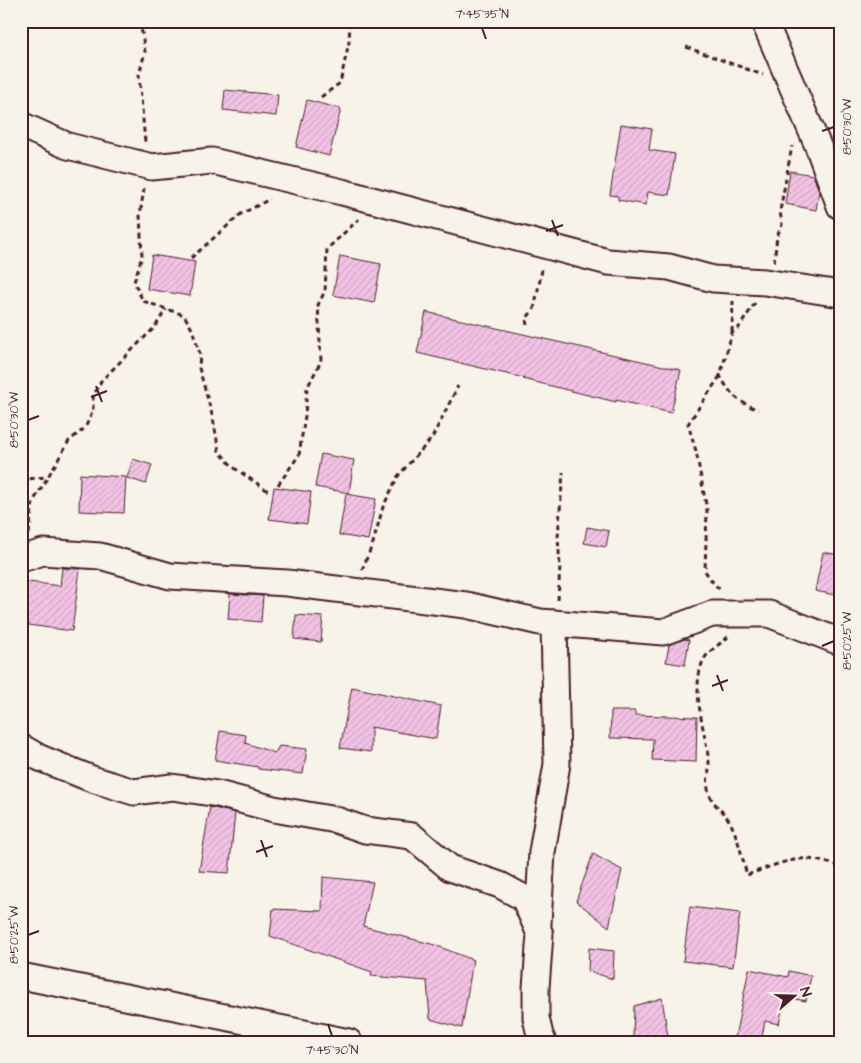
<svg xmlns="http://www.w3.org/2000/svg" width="861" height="1063" font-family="'Architects Daughter',sans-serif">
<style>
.building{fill:url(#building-hatch);stroke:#4a1f2b}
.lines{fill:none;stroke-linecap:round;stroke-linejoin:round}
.minor-casing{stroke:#4a1f2b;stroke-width:29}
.path{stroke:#4a1f2b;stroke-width:3;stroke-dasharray:5 4;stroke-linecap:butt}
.minor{stroke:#f7f3e8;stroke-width:25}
.ticks{fill:none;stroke:#4a1f2b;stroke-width:2}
.neatline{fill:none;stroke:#4a1f2b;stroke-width:2}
.ticks-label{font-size:12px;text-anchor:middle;fill:#4a1f2b}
</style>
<defs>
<pattern id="building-hatch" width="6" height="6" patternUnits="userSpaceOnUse" patternTransform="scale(1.25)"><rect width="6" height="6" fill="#f3c3e6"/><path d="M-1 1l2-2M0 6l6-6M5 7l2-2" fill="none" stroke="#d2a7c5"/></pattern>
</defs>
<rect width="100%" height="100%" fill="#f7f3e8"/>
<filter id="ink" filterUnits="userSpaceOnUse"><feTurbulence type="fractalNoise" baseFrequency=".02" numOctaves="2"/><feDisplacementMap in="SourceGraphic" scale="10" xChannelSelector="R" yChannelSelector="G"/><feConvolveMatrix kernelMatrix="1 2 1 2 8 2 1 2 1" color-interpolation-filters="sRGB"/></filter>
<g filter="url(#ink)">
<g class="building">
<polygon points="225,90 278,95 276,116 223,110"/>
<polygon points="307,100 341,109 329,156 296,147"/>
<polygon points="621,124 652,129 649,150 675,154 669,195 648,192 646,205 618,200 618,196 610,195"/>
<polygon points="790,171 813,175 819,191 816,210 785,204"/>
<polygon points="152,255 195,262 190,296 147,289"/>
<polygon points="340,256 381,264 374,303 333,295"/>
<polygon points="426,312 681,370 671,413 616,400 616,402 523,379 524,378 417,353"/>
<polygon points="321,454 354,460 349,493 315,487"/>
<polygon points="133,459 152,465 146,484 127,478"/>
<polygon points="80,474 126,477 124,513 79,511"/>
<polygon points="274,487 311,492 307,524 269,519"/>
<polygon points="346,494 376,499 368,540 339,535"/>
<polygon points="587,527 609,531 606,547 584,543"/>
<polygon points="823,552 840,555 840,596 815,591"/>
<polygon points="62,568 80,569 72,631 21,624 21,581 60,586"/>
<polygon points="230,594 263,596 261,622 228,619"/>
<polygon points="296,615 323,617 321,642 294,639"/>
<polygon points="685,639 689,640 685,665 666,662 669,645"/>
<polygon points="352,687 441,706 436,739 371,727 371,752 340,748"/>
<polygon points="611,711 635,711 635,715 697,717 696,762 652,760 653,739 610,738"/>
<polygon points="220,731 246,735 245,743 275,753 279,746 307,749 303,774 258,769 258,767 215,760"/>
<polygon points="210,807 235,813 229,873 199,871"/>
<polygon points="593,854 622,870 609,927 576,901"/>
<polygon points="323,877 373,882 363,926 435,945 473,960 462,1028 430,1019 427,981 371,976 372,972 270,936 273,909 322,911"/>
<polygon points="690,907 740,913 733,967 683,961"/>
<polygon points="589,948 614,951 613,979 588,971"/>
<polygon points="749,969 788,977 789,971 811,976 806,1001 785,997 779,1024 765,1021 761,1042 734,1042"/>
<polygon points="662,998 668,1037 633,1038 634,1006"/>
</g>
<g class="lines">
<g class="minor-casing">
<g id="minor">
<polyline points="764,21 818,146 840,206"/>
<polyline points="21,125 68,146 152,167 212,161 342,192 608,262 669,267 713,279 765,282 840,294"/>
<polyline points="21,559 43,552 100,556 170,576 287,583 466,605 540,622 663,632 712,614 769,614 840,642"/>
<polyline points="21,747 40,758 92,779 134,792 172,787 218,794 274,809 336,820 365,830 412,836 450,868 500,885 524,898 540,934 536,988 536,1018 540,1035 543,1042"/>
<polyline points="538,924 542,852 557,764 554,623"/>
<polyline points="21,976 349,1042"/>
</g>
</g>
<g class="path">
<polyline points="140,21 145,52 139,75 145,142"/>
<polyline points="686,47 763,75"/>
<polyline points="321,97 340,83 349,42 350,21"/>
<polyline points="144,188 140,215 142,256 134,282 143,301 184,315 192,329 200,354 199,368 213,418 219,451 233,467 271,493"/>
<polyline points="191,258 241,214 270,199"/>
<polyline points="774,262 777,236 782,225 780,211 792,146"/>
<path d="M 755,303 L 738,329 L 732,333 L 720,376 C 732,396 736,400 758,410"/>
<polyline points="527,325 526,319 534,309 542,270 545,267"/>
<polyline points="732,332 733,301"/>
<polyline points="720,376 688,424 696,451 707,510 705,571 714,584 722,591"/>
<polyline points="21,481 27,479 46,477"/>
<polyline points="278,485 299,455 305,416 307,388 321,361 318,305 325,291 327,249 359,219"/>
<polyline points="29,534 33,502 69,441 85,428 93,411 93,397 101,381 155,327 166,309"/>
<polyline points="362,570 373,543 383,507 398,476 432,438 458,386"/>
<polyline points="558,600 560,566 558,537 563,472"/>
<path d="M 728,637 C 720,644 707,652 703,661 C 690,691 706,732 709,763 C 710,775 705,779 709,793 C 713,806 726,813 731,824 C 739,840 742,858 747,875 C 764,869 782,861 800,859 C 813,858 827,863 840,866"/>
</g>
<use href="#minor" class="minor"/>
</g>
</g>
<path class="ticks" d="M 482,28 L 486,39M 822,131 L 834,127M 552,220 L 558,236M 546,231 L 563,225M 96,386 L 102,402M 91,397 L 107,391M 28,420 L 39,416M 822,646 L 834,641M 717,675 L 723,691M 712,686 L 728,680M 261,840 L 267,857M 256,852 L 273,846M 28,935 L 39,931M 328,1024 L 332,1036"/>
<rect width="861" height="1063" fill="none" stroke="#f7f3e8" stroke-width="55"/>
<g transform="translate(794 996) rotate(70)" stroke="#f7f3e8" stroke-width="4" paint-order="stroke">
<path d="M0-4L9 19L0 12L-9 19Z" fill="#4a1f2b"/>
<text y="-8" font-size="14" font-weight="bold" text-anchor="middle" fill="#4a1f2b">N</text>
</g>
<rect x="28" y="28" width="806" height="1008" class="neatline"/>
<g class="ticks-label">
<text x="482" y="18">7°45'35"N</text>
<text transform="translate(847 127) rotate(-90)" y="4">8°50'30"W</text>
<text transform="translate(14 420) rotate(-90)" y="4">8°50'30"W</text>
<text transform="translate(847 641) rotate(-90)" y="4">8°50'25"W</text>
<text transform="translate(14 935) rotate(-90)" y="4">8°50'25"W</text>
<text x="332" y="1054">7°45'30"N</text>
</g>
</svg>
